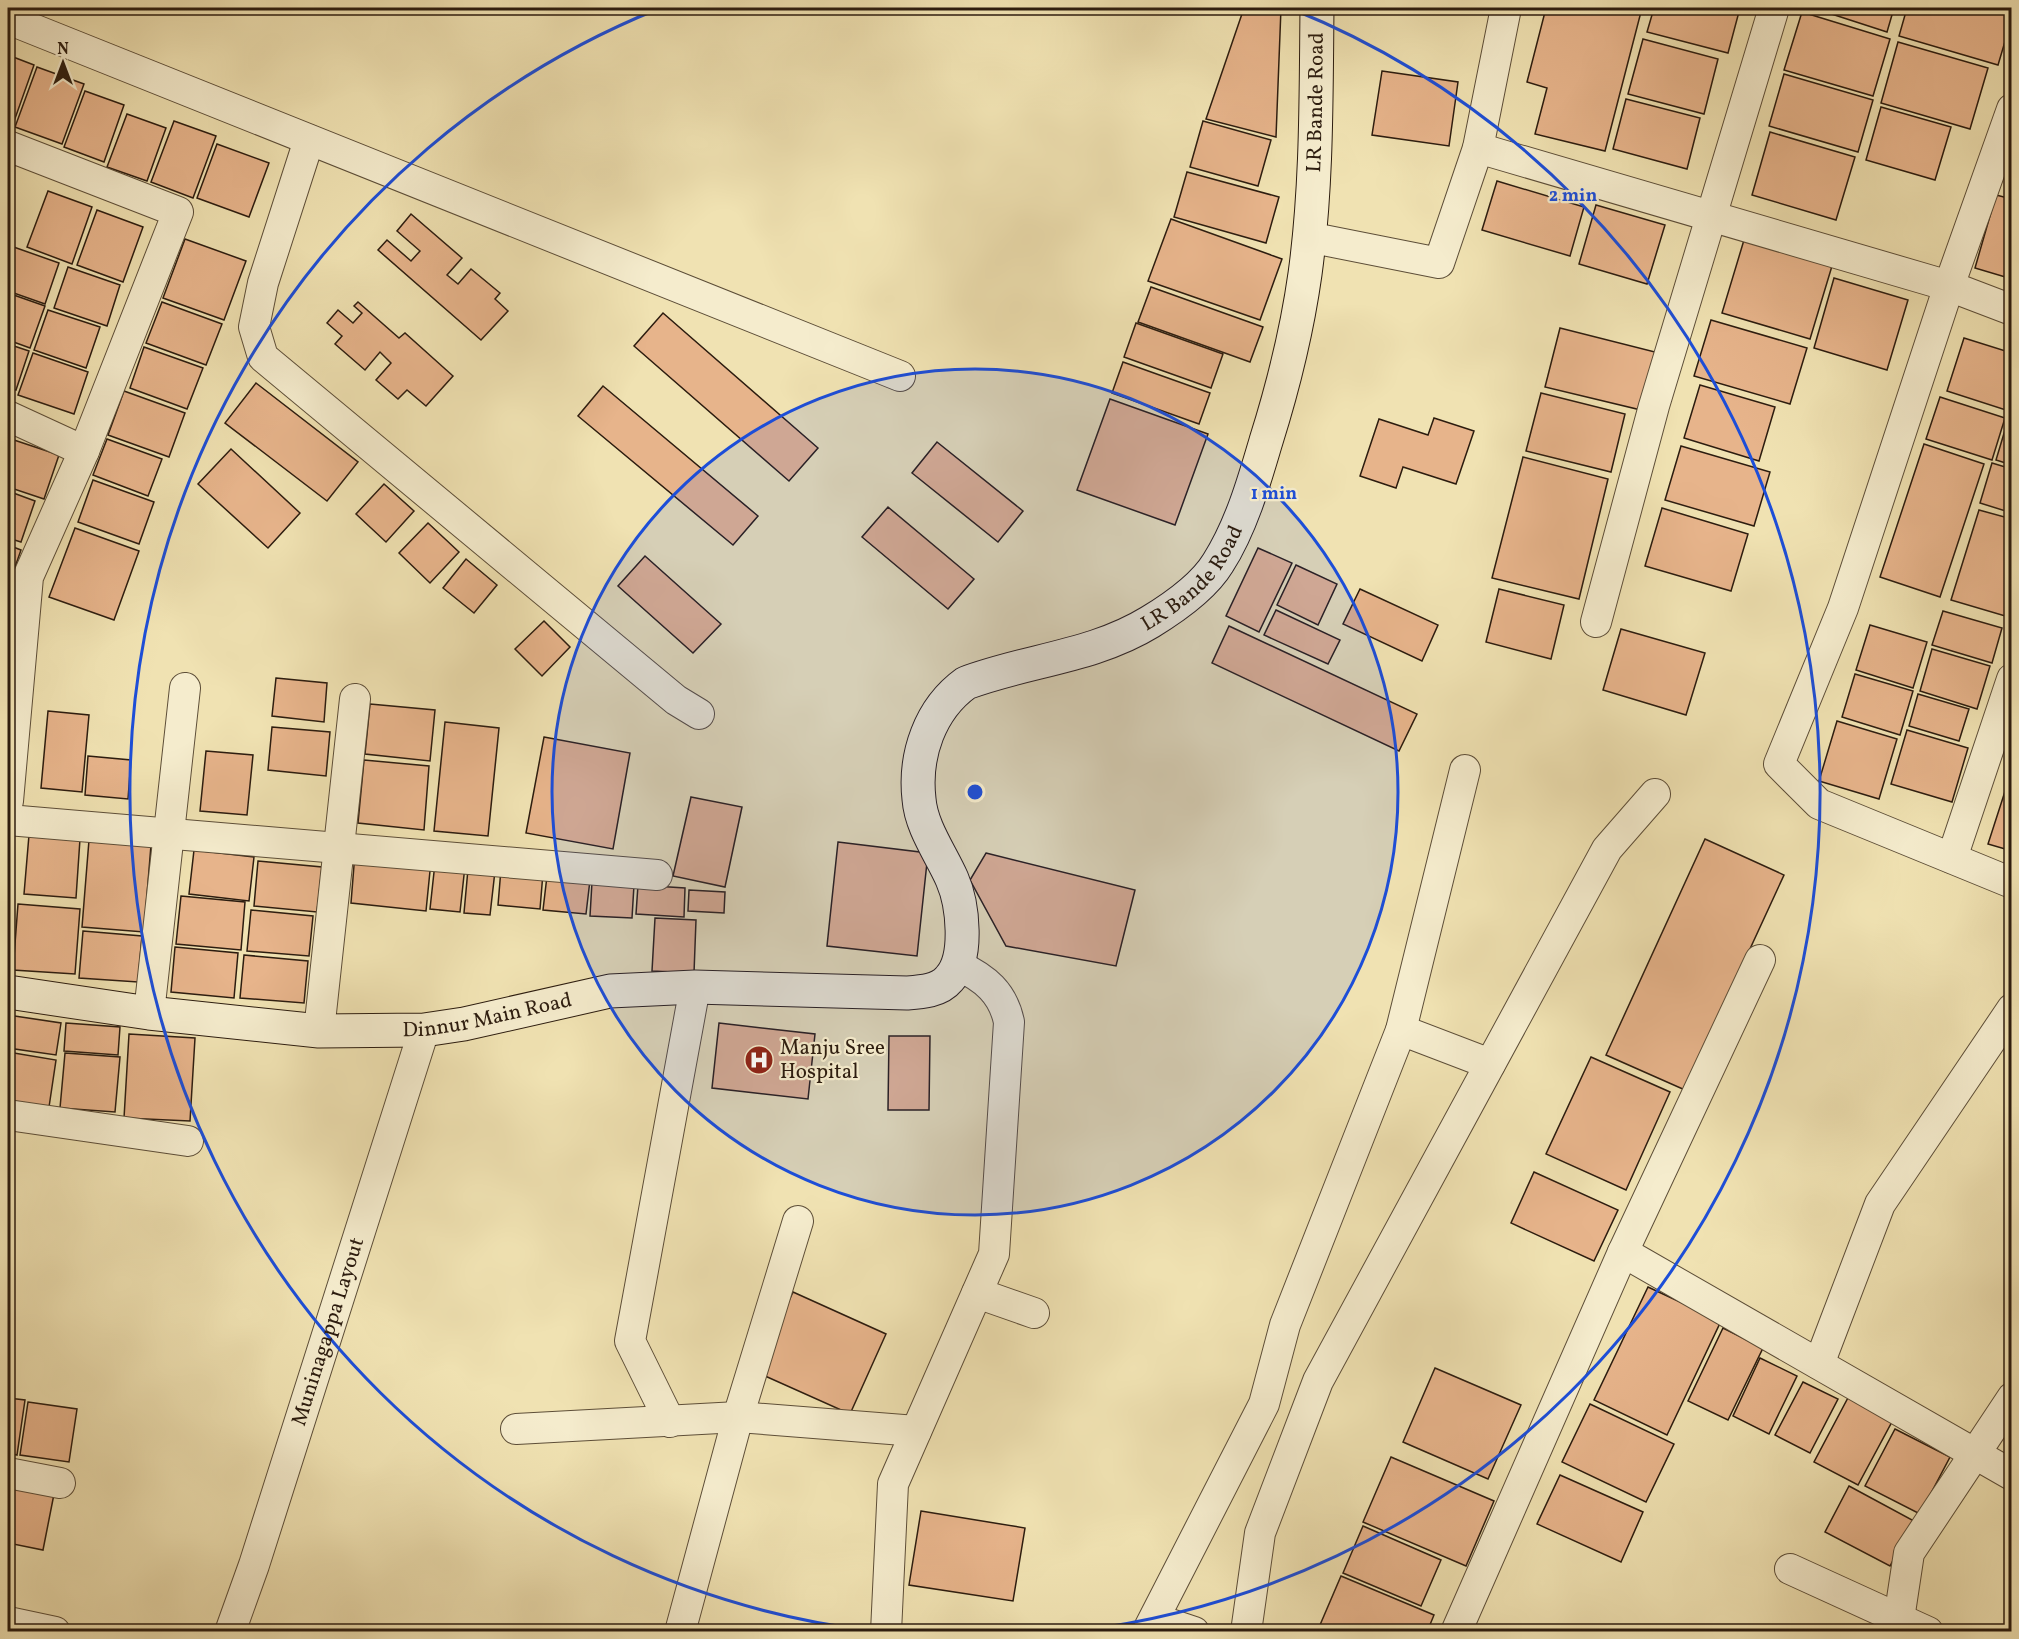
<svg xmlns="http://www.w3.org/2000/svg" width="2019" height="1639" font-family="Vollkorn,serif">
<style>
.building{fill:#e7b48b;stroke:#2c1c0f;stroke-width:1.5}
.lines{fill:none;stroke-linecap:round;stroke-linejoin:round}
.street-casing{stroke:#5d4e38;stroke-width:32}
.secondary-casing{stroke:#2c1c0f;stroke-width:35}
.street{stroke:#f5eccd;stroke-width:30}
.secondary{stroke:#f5eccd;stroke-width:33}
.ring{fill:none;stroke:#1d4ed8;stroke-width:3}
.labels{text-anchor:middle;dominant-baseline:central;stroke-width:4.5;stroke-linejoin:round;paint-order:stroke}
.street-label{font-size:21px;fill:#2c1c0f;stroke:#f5eccd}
.poi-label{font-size:21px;fill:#2c1c0f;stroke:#f5eccd;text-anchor:start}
.centre{fill:#1d4ed8;stroke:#f5eccd;stroke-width:3}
.ring-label{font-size:18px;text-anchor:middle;font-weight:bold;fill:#1d4ed8;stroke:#f5eccd;stroke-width:4.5;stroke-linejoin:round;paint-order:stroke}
</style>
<rect width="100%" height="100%" fill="#f0e2b2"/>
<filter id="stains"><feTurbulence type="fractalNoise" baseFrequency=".00333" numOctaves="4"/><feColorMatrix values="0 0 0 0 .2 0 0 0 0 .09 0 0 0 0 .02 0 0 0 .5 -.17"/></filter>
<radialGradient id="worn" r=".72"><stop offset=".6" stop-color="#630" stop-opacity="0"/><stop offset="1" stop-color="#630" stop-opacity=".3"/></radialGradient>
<g class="building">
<polygon points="1244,8 1281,8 1276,137 1206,119"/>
<polygon points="1384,8 1475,8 1474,14"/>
<polygon points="1546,8 1642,8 1605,151 1535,134 1547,88 1527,82"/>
<polygon points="1654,8 1740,8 1728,53 1647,32"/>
<polygon points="1813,8 1894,8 1887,32"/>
<polygon points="1907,8 2012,8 2012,18 1998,65 1899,36"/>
<polygon points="1802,12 1890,39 1873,96 1784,70"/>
<polygon points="1643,39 1718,59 1704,114 1628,94"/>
<polygon points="1898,42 1988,68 1970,129 1881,103"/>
<polygon points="8,55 34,65 12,127 8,125"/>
<polygon points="37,67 84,84 62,144 15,127"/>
<polygon points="1382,71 1458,82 1449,146 1372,135"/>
<polygon points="1784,74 1873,100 1858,152 1769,126"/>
<polygon points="85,91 124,105 104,162 64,147"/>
<polygon points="1626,99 1700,118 1687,169 1613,149"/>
<polygon points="1881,107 1951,127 1935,180 1866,160"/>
<polygon points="127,114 166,128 147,181 107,167"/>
<polygon points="174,121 216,136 193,198 151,182"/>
<polygon points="1203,121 1271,140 1258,186 1190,167"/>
<polygon points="1770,132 1855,157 1836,220 1752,195"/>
<polygon points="217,144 269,163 249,217 197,198"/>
<polygon points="2012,151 2012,179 2004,177"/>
<polygon points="8,162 15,165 8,185"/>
<polygon points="1187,172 1279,197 1266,243 1174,217"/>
<polygon points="1497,181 1584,207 1570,256 1482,230"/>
<polygon points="48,191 92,207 72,264 27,247"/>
<polygon points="1996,195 2012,199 2012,279 1975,268"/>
<polygon points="1596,205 1665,225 1647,284 1579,264"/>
<polygon points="97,210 143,227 123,282 77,265"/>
<polygon points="411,214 462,258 447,275 458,284 471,269 500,293 495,299 508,311 481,340 378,250 387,240 411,261 420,251 397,231"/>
<polygon points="1171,219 1282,259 1260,320 1148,281"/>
<polygon points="185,239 246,261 224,320 163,298"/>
<polygon points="1744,240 1832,266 1810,339 1722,313"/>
<polygon points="8,245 59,263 45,304 8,291"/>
<polygon points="68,267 120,285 107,326 54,308"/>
<polygon points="1834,278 1908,300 1887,370 1814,348"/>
<polygon points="1151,287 1263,327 1250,362 1138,322"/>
<polygon points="8,293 45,306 30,348 8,340"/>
<polygon points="162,302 222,324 206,365 146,343"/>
<polygon points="358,302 399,338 405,333 453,376 426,406 407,390 398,399 376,380 391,363 380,352 365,370 335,344 342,336 327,323 338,310 353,323 362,313 354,306"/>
<polygon points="48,310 100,327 86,368 34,350"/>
<polygon points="663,313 818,448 789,481 634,346"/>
<polygon points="1711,320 1807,348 1790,404 1694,376"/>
<polygon points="1136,323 1223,354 1211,388 1124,357"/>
<polygon points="1560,328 1655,352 1641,410 1545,387"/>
<polygon points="1964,338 2012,353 2012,412 1947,391"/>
<polygon points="8,344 29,351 16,390 8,388"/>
<polygon points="144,347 203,368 187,409 130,388"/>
<polygon points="33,353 88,372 74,414 18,395"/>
<polygon points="1123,362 1210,393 1199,424 1112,393"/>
<polygon points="256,383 358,462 327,501 225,423"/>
<polygon points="1700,385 1775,407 1759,461 1684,438"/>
<polygon points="603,386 758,516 733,545 578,416"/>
<polygon points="124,391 185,413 169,457 108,435"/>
<polygon points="1541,393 1625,414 1611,472 1526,451"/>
<polygon points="1940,397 2005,418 1992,460 1926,439"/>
<polygon points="1110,399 1208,434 1175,525 1077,490"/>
<polygon points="1434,418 1474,431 1456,484 1403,467 1396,488 1360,476 1379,419 1428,435"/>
<polygon points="2008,420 2012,421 2012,465 1996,460"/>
<polygon points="8,438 59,455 44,499 8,487"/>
<polygon points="107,439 162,459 148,496 93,475"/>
<polygon points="937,442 1023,511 998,542 912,473"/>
<polygon points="1924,444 1984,464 1940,597 1880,577"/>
<polygon points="1681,446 1770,472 1754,526 1665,500"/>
<polygon points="231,449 300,513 268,548 198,484"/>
<polygon points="1523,457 1608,479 1579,599 1492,578"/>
<polygon points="1992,463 2012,469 2012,513 1980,503"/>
<polygon points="93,480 154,502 139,544 78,522"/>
<polygon points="384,484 414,511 386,542 356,514"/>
<polygon points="8,491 35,501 21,542 8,538"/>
<polygon points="888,507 974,579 948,609 862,537"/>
<polygon points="1662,508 1748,534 1731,591 1645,566"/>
<polygon points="1979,510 2012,519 2012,618 1951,600"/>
<polygon points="428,523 459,552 430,583 399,553"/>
<polygon points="75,528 139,551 114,620 49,597"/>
<polygon points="8,545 21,550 8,587"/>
<polygon points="1258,548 1292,563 1259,632 1226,616"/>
<polygon points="645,556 721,624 693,653 618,586"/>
<polygon points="466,559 497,585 474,613 443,588"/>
<polygon points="1296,565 1337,584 1318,625 1277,605"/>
<polygon points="1360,589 1438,625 1422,661 1343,624"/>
<polygon points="1499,589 1564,605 1551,659 1486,642"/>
<polygon points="1276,610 1340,640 1328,664 1264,635"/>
<polygon points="1943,611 2002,628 1992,663 1932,645"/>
<polygon points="544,621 570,647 542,676 515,649"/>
<polygon points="1870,625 1927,642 1913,688 1856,670"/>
<polygon points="1229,626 1417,714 1399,751 1212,663"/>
<polygon points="1621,629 1705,653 1686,715 1603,690"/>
<polygon points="1932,649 1990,666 1977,709 1920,691"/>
<polygon points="1855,674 1913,691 1900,735 1842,717"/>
<polygon points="276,678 327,683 324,722 272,716"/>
<polygon points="1918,694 1969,709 1959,741 1909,726"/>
<polygon points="370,704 435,710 430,761 365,754"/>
<polygon points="48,711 89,715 82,792 41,788"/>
<polygon points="1837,721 1897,739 1879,799 1819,781"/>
<polygon points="445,722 499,728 488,836 434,831"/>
<polygon points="272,727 330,732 326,776 268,770"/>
<polygon points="1907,730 1968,748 1952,802 1891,784"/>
<polygon points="544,737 630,753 613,849 526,833"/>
<polygon points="206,751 253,755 247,815 200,811"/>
<polygon points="88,756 131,760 128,799 85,795"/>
<polygon points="364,760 429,766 424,830 358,823"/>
<polygon points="2009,779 2012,780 2012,851 1988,844"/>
<polygon points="691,797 742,807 725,887 673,876"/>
<polygon points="29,835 80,839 76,898 24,894"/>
<polygon points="1705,839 1784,875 1685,1090 1606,1055"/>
<polygon points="89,840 151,845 144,932 82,927"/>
<polygon points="838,842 928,853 917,956 827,946"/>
<polygon points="194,850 254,857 249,901 189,894"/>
<polygon points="355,853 431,861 426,911 351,903"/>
<polygon points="986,853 1135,890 1116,966 1006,946 970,880"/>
<polygon points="258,861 322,867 317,912 254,906"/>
<polygon points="435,863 465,866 460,912 430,909"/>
<polygon points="468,869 495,871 490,915 464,913"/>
<polygon points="501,869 543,873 540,909 498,905"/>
<polygon points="547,876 590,880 586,914 543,910"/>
<polygon points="592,882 634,885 632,918 590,916"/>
<polygon points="638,885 685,888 684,917 636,914"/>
<polygon points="689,890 725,892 724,913 688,911"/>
<polygon points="181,896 245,902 241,950 176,944"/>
<polygon points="18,904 80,909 75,974 13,970"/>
<polygon points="251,910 313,916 309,956 247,951"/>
<polygon points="655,918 696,920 694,973 652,971"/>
<polygon points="83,931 142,936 138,982 79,978"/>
<polygon points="175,947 238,953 234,998 171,992"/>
<polygon points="244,955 308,961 304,1003 240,998"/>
<polygon points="8,1015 61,1023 56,1055 8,1048"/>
<polygon points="66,1023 120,1027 118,1055 64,1051"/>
<polygon points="719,1023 815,1034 808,1099 712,1088"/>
<polygon points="129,1034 195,1038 190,1121 124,1118"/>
<polygon points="889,1036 930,1036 929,1110 888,1110"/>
<polygon points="8,1052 56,1060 49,1107 8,1101"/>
<polygon points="65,1053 120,1057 115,1112 60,1108"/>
<polygon points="1591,1057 1670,1092 1626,1190 1546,1154"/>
<polygon points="1534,1172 1618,1210 1594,1261 1511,1223"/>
<polygon points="1648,1287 1721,1321 1667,1435 1594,1400"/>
<polygon points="793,1292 886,1334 850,1414 756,1372"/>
<polygon points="1723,1328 1763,1348 1728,1420 1688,1401"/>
<polygon points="1760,1358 1797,1376 1769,1434 1733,1416"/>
<polygon points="1435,1368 1521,1405 1488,1479 1403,1442"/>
<polygon points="1803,1382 1838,1399 1810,1453 1775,1435"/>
<polygon points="1850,1394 1894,1418 1858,1485 1814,1462"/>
<polygon points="8,1398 25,1400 17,1455 8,1453"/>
<polygon points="28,1402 77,1409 69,1462 20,1455"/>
<polygon points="1590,1404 1674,1444 1646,1502 1562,1462"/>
<polygon points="1895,1429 1950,1457 1920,1514 1865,1486"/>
<polygon points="1391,1457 1494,1501 1466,1566 1363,1522"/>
<polygon points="1560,1475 1643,1512 1621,1562 1537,1524"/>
<polygon points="8,1480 55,1489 43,1550 8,1543"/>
<polygon points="1849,1486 1914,1521 1890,1566 1825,1532"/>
<polygon points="921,1511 1025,1528 1013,1601 909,1585"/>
<polygon points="1363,1526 1441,1560 1421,1606 1343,1573"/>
<polygon points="1341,1576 1434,1615 1427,1632 1317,1632"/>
</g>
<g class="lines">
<g class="street-casing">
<g id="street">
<polyline points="8,19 900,376"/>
<polyline points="2012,109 1949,286 1843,608 1779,764 1819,804 2012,883"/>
<polyline points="309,140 263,283 254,327 263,357 676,700 699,714"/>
<polyline points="8,146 178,212 84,451 28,577 8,801"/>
<polyline points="1478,148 1949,286 2012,310"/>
<polyline points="1308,237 1439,263 1478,148 1506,8"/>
<polyline points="8,416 84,451"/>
<polyline points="1596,622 1654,406 1774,8"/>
<polyline points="8,820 657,875"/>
<polyline points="1952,858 2012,679"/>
<polyline points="149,1013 185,688"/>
<polyline points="1401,1030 1490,1064"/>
<polyline points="319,1031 355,699"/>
<polyline points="8,1115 188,1141"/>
<polyline points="1623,1252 2012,1475"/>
<polyline points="977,1293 1034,1313"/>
<polyline points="1819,1364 1880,1204 2012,1009"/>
<polyline points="670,1422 630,1341 695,987"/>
<polyline points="516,1429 738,1417 916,1431"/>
<polyline points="8,1473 60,1483"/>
<polyline points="1790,1569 1928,1632"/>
<polyline points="1155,1619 1194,1632"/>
<polyline points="8,1622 55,1632"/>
<path id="s1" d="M 230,1632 L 254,1565 L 424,1030"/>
<polyline points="680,1632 738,1417 798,1221"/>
<path d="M 886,1632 L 893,1484 L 994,1254 L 1009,1022 C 1003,993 985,978 959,966"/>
<polyline points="1147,1632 1264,1404 1285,1325 1401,1030 1465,770"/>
<polyline points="1246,1632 1260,1533 1318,1381 1607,849 1655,794"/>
<polyline points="1456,1632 1623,1252 1760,960"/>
<polyline points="1894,1632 1899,1619 1909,1553 2012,1398"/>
</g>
</g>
<g class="secondary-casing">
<g id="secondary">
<path id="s2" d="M 8,992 L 149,1013 L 319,1031 L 424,1030 L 464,1024 L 610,991 L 695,987 L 907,993 C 922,992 939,991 949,979 C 969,958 963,904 952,879 C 941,854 921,827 919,799 C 914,755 930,709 966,683 C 1027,660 1093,657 1150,622 C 1173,608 1204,586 1218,563 C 1241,527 1254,482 1266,441 C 1283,387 1297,331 1305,274 C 1317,186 1316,96 1317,8"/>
</g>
</g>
<use href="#street" class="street"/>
<use href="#secondary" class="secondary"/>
</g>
<circle cx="975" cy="792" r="423" fill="#1d4ed8" fill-opacity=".12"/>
<g class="ring">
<circle cx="975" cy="792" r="423"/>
<path d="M872 1631A845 845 0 0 1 658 9M1292 9A845 845 0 0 1 1078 1631"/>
</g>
<defs>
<g id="hospital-disc" transform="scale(1.5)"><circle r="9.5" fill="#8f2418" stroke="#f5eccd"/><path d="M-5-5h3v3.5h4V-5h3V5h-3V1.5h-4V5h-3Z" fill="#fff"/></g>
</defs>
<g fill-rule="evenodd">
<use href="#hospital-disc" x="759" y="1060"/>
</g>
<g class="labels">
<g class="street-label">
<text stroke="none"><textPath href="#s2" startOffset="2034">LR Bande Road</textPath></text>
<text stroke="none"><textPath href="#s2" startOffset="1530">LR Bande Road</textPath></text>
<text stroke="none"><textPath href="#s2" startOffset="483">Dinnur Main Road</textPath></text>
<text stroke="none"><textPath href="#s1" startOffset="316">Muninagappa Layout</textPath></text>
</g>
<g class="poi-label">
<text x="780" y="1048">Manju Sree<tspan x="780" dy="24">Hospital</tspan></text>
</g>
</g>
<circle cx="975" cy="792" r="9" class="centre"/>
<g class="ring-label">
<text x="1573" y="201">2 min</text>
<text x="1274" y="499">1 min</text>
</g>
<rect width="2019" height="1639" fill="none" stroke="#f0e2b2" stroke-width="30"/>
<rect x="9" y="9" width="2001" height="1621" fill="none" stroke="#2c1c0f" stroke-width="3"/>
<rect x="15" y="15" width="1989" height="1609" fill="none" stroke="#2c1c0f" stroke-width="1.5"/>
<g transform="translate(63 63)" stroke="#f5eccd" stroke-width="4.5" paint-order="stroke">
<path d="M0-4.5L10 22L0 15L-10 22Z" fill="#2c1c0f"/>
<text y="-9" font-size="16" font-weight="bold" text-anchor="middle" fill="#2c1c0f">N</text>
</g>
<rect width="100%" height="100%" filter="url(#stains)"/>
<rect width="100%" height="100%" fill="url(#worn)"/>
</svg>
